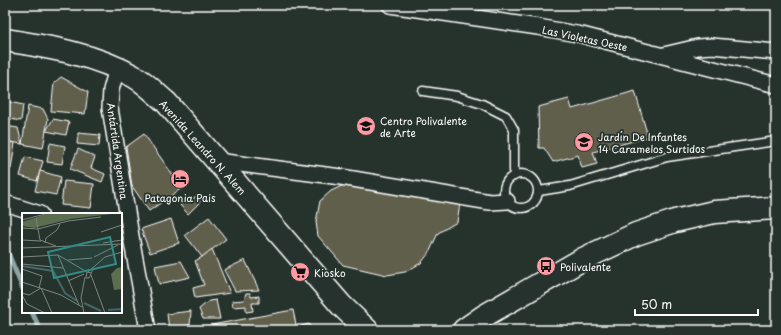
<svg xmlns="http://www.w3.org/2000/svg" width="781" height="335" font-family="'Playpen Sans',sans-serif">
<style>
.lines{fill:none;stroke-linecap:round;stroke-linejoin:round}
.stream{stroke:#8ea4a4;stroke-width:5}
.building{fill:#615e4b;stroke:#fff}
.lane-casing{stroke:#fff;stroke-width:11}
.street-casing{stroke:#fff;stroke-width:18}
.highway-casing{stroke:#fff;stroke-width:25}
.lane{stroke:#26332d;stroke-width:8}
.street{stroke:#26332d;stroke-width:15}
.highway{stroke:#26332d;stroke-width:22}
.labels{text-anchor:middle;dominant-baseline:central;stroke-width:3.5;stroke-linejoin:round;paint-order:stroke}
.street-label{font-size:10px;fill:#fff;stroke:#26332d}
.poi-label{font-size:10px;fill:#fff;stroke:#26332d;text-anchor:start}
.inset-river{fill:none;stroke:#436768;stroke-width:2}
.inset-road{fill:none;stroke:#7d8581;stroke-width:1}
.view{fill:#338b84;fill-opacity:0.15;stroke:#338b84;stroke-width:2}
.inset-edge{fill:none;stroke:#fff;stroke-width:2}
</style>
<rect width="100%" height="100%" fill="#26332d"/>
<filter id="ink" filterUnits="userSpaceOnUse"><feTurbulence type="fractalNoise" baseFrequency=".025" numOctaves="2"/><feDisplacementMap in="SourceGraphic" scale="8" xChannelSelector="R" yChannelSelector="G"/><feConvolveMatrix kernelMatrix="1 2 1 2 8 2 1 2 1" color-interpolation-filters="sRGB"/></filter>
<g filter="url(#ink)">
<g class="lines">
<g class="stream">
<polyline points="5,246 23,289"/>
<polyline points="32,312 40,330"/>
</g>
</g>
<g class="building">
<polygon points="61,77 88,92 85,114 51,111 54,83"/>
<polygon points="635,91 648,137 593,152 597,164 582,168 578,155 553,162 544,148 539,148 538,107 569,99 572,109"/>
<polygon points="5,101 23,105 21,121 5,118"/>
<polygon points="28,106 43,109 48,119 43,148 22,144"/>
<polygon points="53,119 69,122 66,135 46,131"/>
<polygon points="5,126 18,128 22,144 5,141"/>
<polygon points="78,133 100,135 99,146 77,144"/>
<polygon points="144,134 182,188 149,211 132,186 126,147"/>
<polygon points="5,142 15,143 11,169 5,168"/>
<polygon points="50,143 65,146 62,164 47,162"/>
<polygon points="78,149 95,157 91,168 105,174 102,182 70,169"/>
<polygon points="25,157 43,161 37,181 20,176"/>
<polygon points="40,171 61,177 56,195 35,191"/>
<polygon points="64,181 94,184 91,208 61,205"/>
<polygon points="346,184 460,203 457,222 438,233 429,253 421,263 405,272 387,275 343,265 318,236 316,222 320,201 331,191"/>
<polygon points="197,196 200,202 188,214 180,205"/>
<polygon points="209,217 226,239 202,257 185,235"/>
<polygon points="171,219 179,243 150,253 141,229"/>
<polygon points="212,249 230,293 195,298 193,288 204,285 195,261 202,257"/>
<polygon points="245,260 259,290 235,291 224,270"/>
<polygon points="181,261 190,277 159,284 155,266"/>
<polygon points="246,293 250,293 251,297 259,296 259,303 252,303 253,311 246,312 246,306 233,307 232,301 244,300"/>
<polygon points="216,300 220,319 203,319 199,309 209,301"/>
<polygon points="293,310 297,330 190,330 190,329"/>
<polygon points="191,311 190,325 169,329 167,314"/>
<polygon points="309,324 310,330 302,330 301,326"/>
</g>
<g class="lines">
<g class="lane-casing">
<g id="lane">
<polyline points="423,91 457,96 482,104 506,116 514,130 514,176"/>
<circle cx="521" cy="191" r="17"/>
<polyline points="539,191 570,186 667,157 776,141"/>
</g>
</g>
<g class="street-casing">
<g id="street">
<polyline points="390,5 538,27 582,35 776,85"/>
<polyline points="664,55 698,47 712,46 776,52"/>
<polyline points="117,68 111,90 110,108 132,242 148,330"/>
<polyline points="217,161 341,177 490,202 507,201"/>
<polyline points="5,203 40,214"/>
</g>
</g>
<g class="highway-casing">
<g id="highway">
<path d="M 5,40 C 49,47 95,54 135,77 C 146,83 156,94 166,102 L 341,305 L 367,330"/>
<polyline points="464,330 484,316 583,259 636,234 675,221 714,212 776,208"/>
</g>
</g>
<use href="#lane" class="lane"/>
<use href="#street" class="street"/>
<use href="#highway" class="highway"/>
</g>
</g>
<defs>
<g id="school-disc" transform="scale(1)"><circle r="9.5" fill="#ff9aa2" stroke="#26332d"/><path d="M0-5L7-2L0 1L-7-2ZM-4 1L0 2.5L4 1V4Q0 6-4 4Z" fill="#111"/></g>
<g id="hotel-disc" transform="scale(1)"><circle r="9.5" fill="#ff9aa2" stroke="#26332d"/><path d="M-6-4.5h1.5V1H6V5H4.5V3h-9V5H-6ZM-4 0a1.8 1.8 0 1 1 3.6 0ZM.5 0V-2.5h3Q6-2.5 6 0Z" fill="#111"/></g>
<g id="bus-disc" transform="scale(1)"><circle r="9.5" fill="#ff9aa2" stroke="#26332d"/><path d="M-5-6H5V4H4V6H2V4H-2V6H-4V4H-5ZM-3.5-4V0h7V-4ZM-3.5 1.2v1.5H-2V1.2ZM2 1.2v1.5H3.5V1.2Z" fill="#111"/></g>
<g id="supermarket-disc" transform="scale(1)"><circle r="9.5" fill="#ff9aa2" stroke="#26332d"/><path d="M-6-5.5h2.5l.6 2H6L4.5 2H-2.5L-4.4-4H-6ZM-1.5 3.2a1.3 1.3 0 1 0 .1 0ZM3 3.2a1.3 1.3 0 1 0 .1 0Z" fill="#111"/></g>
</defs>
<g fill-rule="evenodd">
<use href="#school-disc" x="366" y="126"/>
<use href="#school-disc" x="584" y="142"/>
<use href="#hotel-disc" x="180" y="179"/>
<use href="#bus-disc" x="546" y="266"/>
<use href="#supermarket-disc" x="300" y="272"/>
</g>
<g class="labels">
<g class="street-label">
<text transform="translate(585 38) rotate(12)">Las Violetas Oeste</text>
<text transform="translate(203 147) rotate(48)">Avenida Leandro N. Alem</text>
<text transform="translate(118 151) rotate(82)">Antártida Argentina</text>
</g>
<g class="poi-label">
<text x="380" y="120">Centro Polivalente<tspan x="380" dy="12">de Arte</tspan></text>
<text x="598" y="136">Jardín De Infantes<tspan x="598" dy="12">14 Caramelos Surtidos</tspan></text>
<text x="180" y="197" text-anchor="middle">Patagonia Pais</text>
<text x="560" y="266">Polivalente</text>
<text x="314" y="272">Kiosko</text>
</g>
</g>
<g transform="translate(22 213)">
<rect width="100" height="100" fill="#26332d"/>
<path d="M 27,0 L 97,0 L 49,6 L 12,15 L 0,13 L 0,9 ZM 100,54 L 100,76 L 92,77 L 89,61 L 95,55 Z" fill="#5d6d4f"/>
<path class="inset-river" d="M 0,53 L 31,58 L 43,80 L 55,88M 62,90 L 79,98M 86,97 L 100,96"/>
<path class="inset-road" d="M 14,5 L 18,27 L 34,33M 0,7 L 27,0M 0,15 L 16,16 L 46,8 L 79,4M 79,19 L 100,12M 0,27 L 19,28M 23,30 L 24,25 L 35,17 L 38,11M 81,30 L 100,27M 0,35 L 100,31M 36,42 L 57,92M 0,44 L 36,42 L 65,59M 72,44 L 96,32M 46,47 L 70,45M 0,51 L 41,55M 0,56 L 20,63 L 17,75M 66,59 L 83,44 L 100,39M 69,60 L 65,59 L 64,65 L 67,65 L 68,63 L 71,56M 69,62 L 83,100M 46,68 L 62,61M 0,69 L 39,82 L 60,94M 0,80 L 7,82 L 19,75 L 30,100M 0,82 L 5,91 L 23,100M 62,100 L 59,85 L 63,64"/>
<path class="view" d="M 88,24 L 94,51 L 32,65 L 26,39 Z"/>
<rect width="100" height="100" class="inset-edge"/>
</g>
<rect width="781" height="335" fill="none" stroke="#26332d" stroke-width="20"/>
<rect x="10" y="10" width="761" height="315" fill="none" stroke="#fff" stroke-width="1.5" filter="url(#ink)"/>
<path d="M635 309v6h123v-6" fill="none" stroke="#ffffff" stroke-width="2"/>
<text x="641" y="309" font-size="12" fill="#ffffff" stroke="#26332d" stroke-width="3" paint-order="stroke">50 m</text>
</svg>
